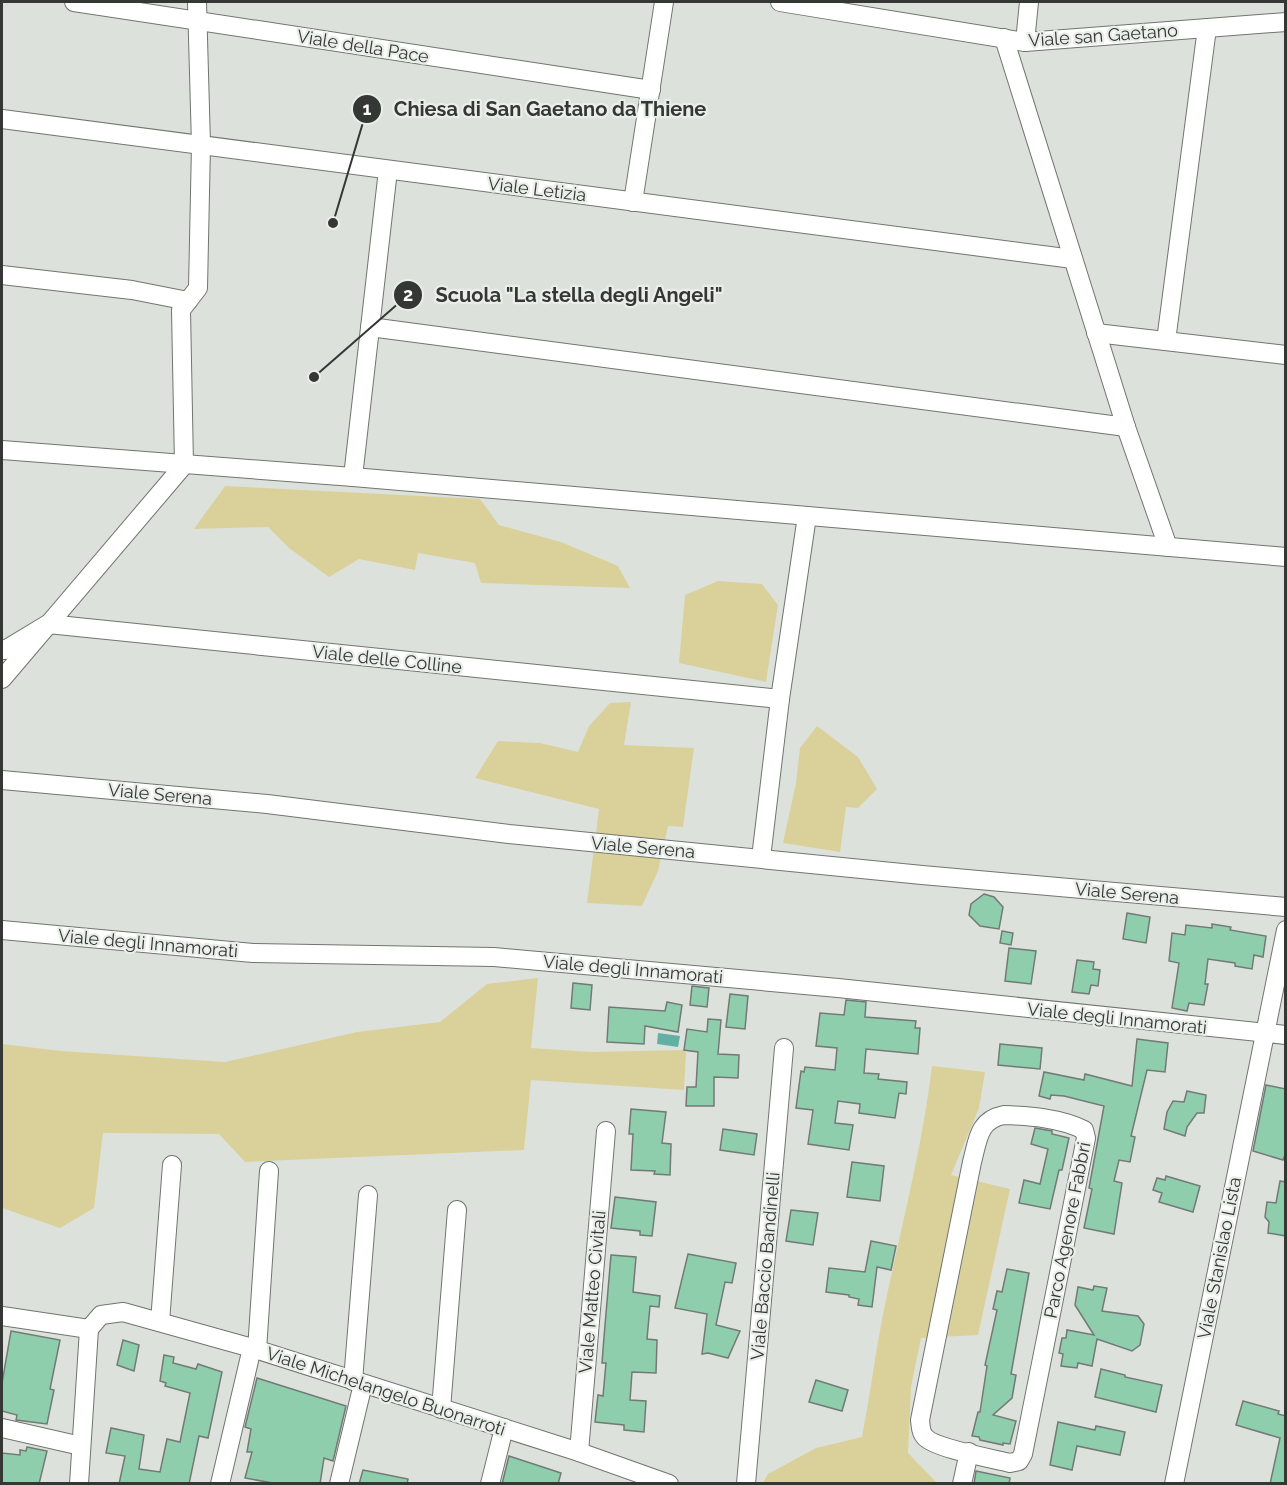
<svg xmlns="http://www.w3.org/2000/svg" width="1287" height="1485" font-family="Raleway,sans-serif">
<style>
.green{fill:#dad19a}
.water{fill:#61b0a3}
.building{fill:#8ecead;stroke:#737a76;stroke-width:1.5}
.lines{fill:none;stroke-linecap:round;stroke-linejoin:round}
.minor-casing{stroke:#70756f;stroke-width:20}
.minor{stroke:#fff;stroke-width:18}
.labels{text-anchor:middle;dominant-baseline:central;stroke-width:4.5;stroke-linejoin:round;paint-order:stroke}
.street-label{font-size:18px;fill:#343734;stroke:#e9efe8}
.leader{fill:none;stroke:#343734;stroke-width:2}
.callout-dot{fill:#343734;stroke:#e9efe8;stroke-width:2}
.mark-label{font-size:18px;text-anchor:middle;font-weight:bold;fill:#fff}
.callout-label{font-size:20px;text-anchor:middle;font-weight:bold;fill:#343734;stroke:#e9efe8;stroke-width:4.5;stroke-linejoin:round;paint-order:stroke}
</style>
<rect width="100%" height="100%" fill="#dce2db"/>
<g class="green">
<polygon points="225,486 480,499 499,525 561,542 618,566 630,588 481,583 475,563 418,553 415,570 359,559 329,577 289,548 268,527 194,529"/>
<polygon points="718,581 762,584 778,605 766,682 679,663 685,595"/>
<polygon points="631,702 624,745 694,748 683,827 668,826 658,871 642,906 587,903 599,809 475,778 498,741 540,743 578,752 589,726 610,703"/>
<polygon points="817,726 858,757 877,789 858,808 846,807 840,852 783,843 796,783 800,748"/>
<polygon points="538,978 531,1048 591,1052 684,1050 686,1052 684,1090 531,1080 524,1150 245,1162 219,1134 103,1133 94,1208 60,1228 2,1208 2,1044 61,1051 225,1062 357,1032 440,1022 487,984"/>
<path d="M 932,1066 L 985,1072 L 979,1108 L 951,1175 L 1010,1189 L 978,1335 L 921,1338 L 911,1387 L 908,1453 L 937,1483 L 762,1484 L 768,1474 L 816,1448 L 862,1437 C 870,1396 875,1355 883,1314 C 900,1231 922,1150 932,1066 Z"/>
</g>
<polygon class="water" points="658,1033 680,1036 678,1047 657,1044"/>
<g class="building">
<polygon points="984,894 994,897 1003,907 999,929 980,926 969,915 971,904"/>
<polygon points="1127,913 1150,917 1146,943 1123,939"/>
<polygon points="1212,924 1231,927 1230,930 1266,936 1263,957 1254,955 1252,969 1235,966 1235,963 1208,959 1205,984 1208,984 1204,1005 1189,1003 1187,1011 1172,1008 1179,963 1169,961 1172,933 1185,935 1186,925 1212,928"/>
<polygon points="1002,931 1013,933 1011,945 1000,943"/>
<polygon points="1009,948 1036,951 1031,984 1005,981"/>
<polygon points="1077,960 1094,962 1093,969 1100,970 1098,986 1091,985 1089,994 1072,992"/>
<polygon points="573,983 592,985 590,1010 571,1008"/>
<polygon points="692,986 709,988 707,1007 690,1005"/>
<polygon points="730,994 748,996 745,1029 726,1027"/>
<polygon points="846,1000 866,1002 865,1017 916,1021 915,1028 920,1028 918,1054 866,1049 864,1073 879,1074 878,1079 907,1082 906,1094 899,1093 895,1118 859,1113 860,1104 838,1101 835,1123 853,1125 849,1150 808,1144 813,1110 796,1108 801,1071 804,1072 805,1067 835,1070 837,1048 816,1046 820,1013 844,1015"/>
<polygon points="667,1002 682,1005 678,1032 645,1026 644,1044 607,1042 609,1007 665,1011"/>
<polygon points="708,1019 721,1020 718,1054 739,1055 738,1078 714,1077 714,1106 686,1106 687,1087 696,1087 698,1052 684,1050 687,1029 707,1032"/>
<polygon points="1137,1039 1168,1043 1165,1072 1147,1070 1131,1136 1135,1137 1130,1162 1119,1160 1114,1181 1122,1183 1114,1234 1084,1228 1092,1189 1089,1188 1104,1106 1064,1096 1051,1095 1050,1099 1039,1096 1044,1072 1084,1080 1085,1074 1132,1086"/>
<polygon points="1000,1044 1042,1048 1040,1069 998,1065"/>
<polygon points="1266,1085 1286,1089 1286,1152 1283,1160 1253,1151"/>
<polygon points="1187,1091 1206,1095 1204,1113 1197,1113 1187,1127 1185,1136 1164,1129 1167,1112 1173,1101 1184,1102"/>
<polygon points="631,1109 666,1112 662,1143 671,1144 670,1175 654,1174 655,1171 631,1170 633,1134 629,1134"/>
<polygon points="1035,1128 1052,1131 1052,1134 1069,1138 1062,1170 1059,1170 1050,1209 1019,1203 1024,1180 1040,1184 1048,1149 1031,1144"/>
<polygon points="723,1129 757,1134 754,1155 720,1150"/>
<polygon points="852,1162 884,1166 880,1201 847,1197"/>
<polygon points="1166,1176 1200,1186 1193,1212 1159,1202 1162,1193 1153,1190 1157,1178 1165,1180"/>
<polygon points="1280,1181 1286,1182 1286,1236 1268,1233 1269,1222 1265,1217 1267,1202 1276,1203"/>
<polygon points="615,1197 656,1202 652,1236 640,1235 640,1231 611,1228"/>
<polygon points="791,1210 818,1213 813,1245 786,1241"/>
<polygon points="871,1241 896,1246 891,1270 877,1267 872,1307 858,1305 859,1299 849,1297 849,1295 826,1292 829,1268 865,1272"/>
<polygon points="688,1254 736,1263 732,1283 725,1282 716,1325 740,1331 728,1358 708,1353 702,1354 707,1314 675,1308"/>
<polygon points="611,1255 636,1257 633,1292 660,1296 659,1307 650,1306 647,1339 657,1340 656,1373 632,1372 630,1400 646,1401 644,1432 624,1430 624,1425 595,1422 598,1395 603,1396 606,1363 602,1363 604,1337"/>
<polygon points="1007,1269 1029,1273 1011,1374 1016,1375 1012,1398 993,1415 1016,1421 1010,1444 1003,1443 1003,1445 980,1440 979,1437 972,1436 978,1412 980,1412 987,1366 985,1365 997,1310 993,1309 997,1291 1002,1292"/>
<polygon points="1094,1286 1107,1288 1102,1311 1138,1316 1144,1324 1140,1345 1132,1351 1097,1339 1092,1366 1078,1363 1077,1368 1061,1366 1063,1354 1059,1353 1062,1338 1066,1338 1067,1330 1094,1335 1075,1305 1078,1287 1093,1290"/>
<polygon points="11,1331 60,1340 50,1389 54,1390 47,1424 16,1420 17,1415 2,1411 2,1383"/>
<polygon points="123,1340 139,1345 134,1371 117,1365"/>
<polygon points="164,1355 174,1357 173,1363 196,1369 198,1364 222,1372 208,1438 199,1436 189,1484 119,1484 125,1456 106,1453 111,1428 144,1435 139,1469 160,1472 167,1439 180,1442 190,1393 165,1386 166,1383 160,1381"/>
<polygon points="1101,1369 1125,1375 1125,1377 1162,1385 1156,1412 1095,1397"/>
<polygon points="257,1378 346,1406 333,1461 324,1458 320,1484 278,1484 245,1478 252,1452 247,1452 251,1429 245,1427"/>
<polygon points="816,1380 848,1390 842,1411 809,1402"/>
<polygon points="1243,1401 1279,1411 1278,1414 1286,1416 1286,1484 1270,1484 1280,1438 1236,1425"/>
<polygon points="1058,1422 1095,1430 1096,1426 1125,1432 1120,1455 1077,1446 1072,1470 1050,1465"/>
<polygon points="27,1447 47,1451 39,1484 2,1484 2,1453 20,1455 20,1450 26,1451"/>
<polygon points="509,1456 561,1473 558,1484 502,1484"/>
<polygon points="363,1470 408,1479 407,1484 359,1484"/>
<polygon points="976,1471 1010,1478 1009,1484 974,1484"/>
</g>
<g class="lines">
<g class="minor-casing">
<g id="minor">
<polyline points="74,2 651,90"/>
<polyline points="780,2 1025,42 1286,22"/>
<polyline points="1025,42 1029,2"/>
<polyline points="2,119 1073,259"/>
<polyline points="633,202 664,2"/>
<polyline points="2,275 132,290 188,301"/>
<polyline points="370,327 1126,427 1004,38"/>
<polyline points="1096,333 1286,355"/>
<polyline points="1166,341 1207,28"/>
<polyline points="1126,427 1168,547"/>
<polyline points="2,450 353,477 1286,557"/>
<polyline points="353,477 388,170"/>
<polyline points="2,649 5,650 48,624 780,699"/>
<polyline points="2,679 184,465 181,310 198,288 201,145 197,2"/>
<polyline points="2,780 267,804 509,834 922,875 1286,907"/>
<polyline points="761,858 780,699 807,516"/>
<polyline points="2,930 253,953 494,957 838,988 1286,1035"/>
<path d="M 1004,1115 C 1030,1116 1060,1118 1084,1130 L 1086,1138 L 1023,1454 L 1019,1461 L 1010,1463 C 994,1459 934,1448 925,1437 C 920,1432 921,1426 920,1420 L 972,1162 C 978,1140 978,1120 1004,1115 Z"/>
<polyline points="2,1316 89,1329"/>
<polyline points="160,1322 172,1165"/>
<polyline points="257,1350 269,1171"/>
<polyline points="353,1381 368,1195"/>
<polyline points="441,1409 457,1210"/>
<polyline points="2,1428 81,1446"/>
<polyline points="579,1452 606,1131"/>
<polyline points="79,1484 89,1329 101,1315 123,1312 252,1348 579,1452 669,1484"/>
<polyline points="220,1484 252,1348"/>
<polyline points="339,1484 363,1384"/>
<polyline points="490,1484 504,1428"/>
<polyline points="746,1484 784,1048"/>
<polyline points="962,1484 969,1452"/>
<polyline points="1174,1484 1286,930"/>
</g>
</g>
<use href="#minor" class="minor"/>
</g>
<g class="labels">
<g class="street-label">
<text transform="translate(1103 35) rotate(-4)">Viale san Gaetano</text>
<text transform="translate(363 46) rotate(9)">Viale della Pace</text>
<text transform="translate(537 189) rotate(7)">Viale Letizia</text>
<text transform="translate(387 659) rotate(6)">Viale delle Colline</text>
<text transform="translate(160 794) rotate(5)">Viale Serena</text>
<text transform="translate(643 847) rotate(5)">Viale Serena</text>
<text transform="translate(1127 893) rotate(5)">Viale Serena</text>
<text transform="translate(148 943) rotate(5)">Viale degli Innamorati</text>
<text transform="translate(633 969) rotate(5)">Viale degli Innamorati</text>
<text transform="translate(1117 1018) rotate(6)">Viale degli Innamorati</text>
<text transform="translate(1067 1230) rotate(-79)">Parco Agenore Fabbri</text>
<text transform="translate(1219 1258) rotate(-79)">Viale Stanislao Lista</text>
<text transform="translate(765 1266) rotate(-85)">Viale Baccio Bandinelli</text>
<text transform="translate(592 1292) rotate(-85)">Viale Matteo Civitali</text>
<text transform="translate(386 1391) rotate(18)">Viale Michelangelo Buonarroti</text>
</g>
</g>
<path class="leader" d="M333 223L367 109M314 377L408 295"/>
<g class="callout-dot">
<circle cx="333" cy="223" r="6"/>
<circle cx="314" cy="377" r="6"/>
<circle cx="367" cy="109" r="15"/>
<circle cx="408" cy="295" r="15"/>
</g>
<g class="mark-label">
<text x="367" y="115">1</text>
<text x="408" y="301">2</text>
</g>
<g class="callout-label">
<text x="550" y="116">Chiesa di San Gaetano da Thiene</text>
<text x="579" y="302">Scuola "La stella degli Angeli"</text>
</g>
<rect width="1287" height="1485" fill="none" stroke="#343734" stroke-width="6"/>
</svg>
